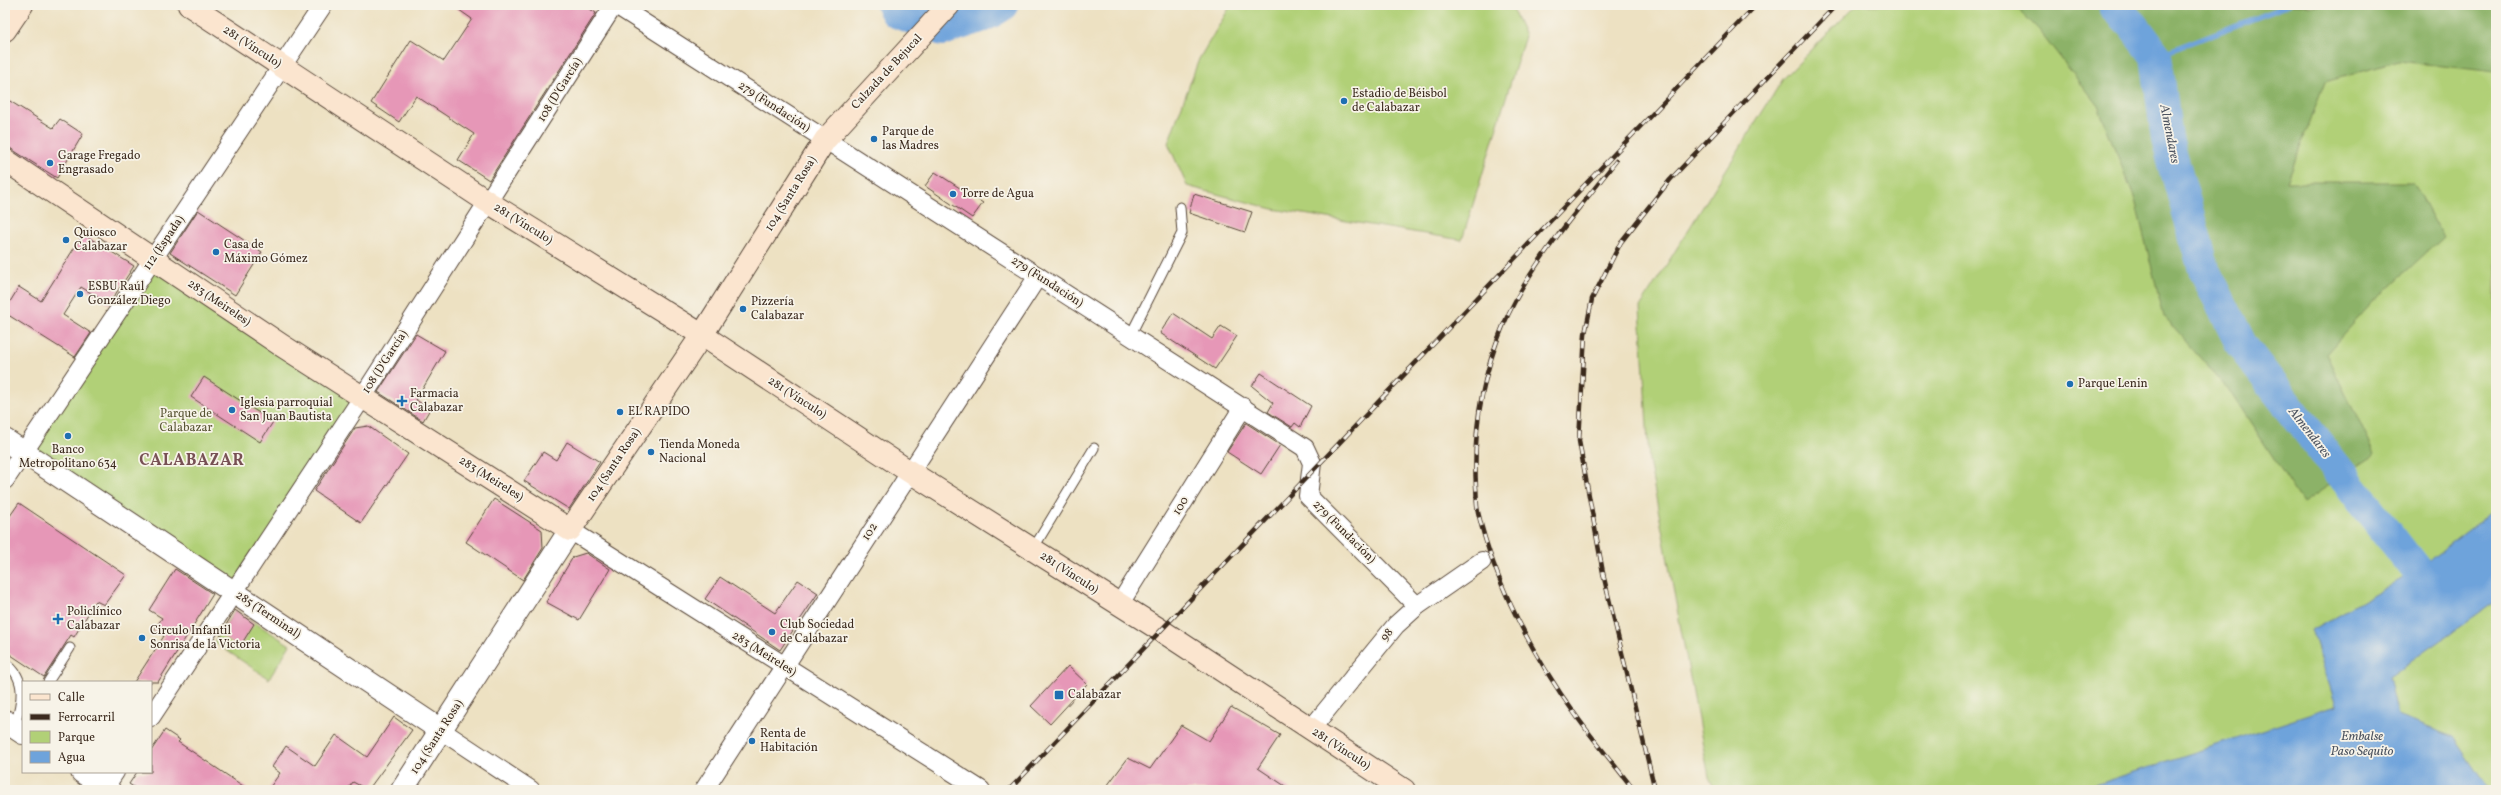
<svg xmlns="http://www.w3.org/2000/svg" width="2501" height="795" font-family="Vollkorn,serif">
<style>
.green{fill:#b1d077;stroke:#767d4a}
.forest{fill:#8cb268;stroke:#646e43}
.water{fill:#6ea3db;stroke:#54667c}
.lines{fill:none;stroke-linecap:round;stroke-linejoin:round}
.stream{stroke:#6ea3db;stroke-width:5.5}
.river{stroke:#6ea3db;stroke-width:32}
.building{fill:#e697b7}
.service-casing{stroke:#564537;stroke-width:11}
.minor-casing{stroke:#564537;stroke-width:20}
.tertiary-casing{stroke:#564537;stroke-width:24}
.secondary-casing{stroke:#564537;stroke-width:24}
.service{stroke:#fff;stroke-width:9}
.minor{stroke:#fff;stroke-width:18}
.tertiary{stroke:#fff;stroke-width:22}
.secondary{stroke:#fbe5cf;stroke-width:22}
.rail-casing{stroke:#3b2a1e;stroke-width:4.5}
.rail{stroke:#f7f3e8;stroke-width:3;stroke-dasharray:9;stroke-linecap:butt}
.poi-dot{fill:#1f6fb2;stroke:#f7f3e8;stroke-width:1.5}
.labels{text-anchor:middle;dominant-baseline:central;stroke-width:3.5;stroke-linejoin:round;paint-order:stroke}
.street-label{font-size:12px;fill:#3b2a1e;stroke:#f7f3e8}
.poi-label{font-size:12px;fill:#3b2a1e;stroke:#f7f3e8;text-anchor:start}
.park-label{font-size:12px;fill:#585434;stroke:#f7f3e8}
.water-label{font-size:13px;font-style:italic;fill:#4d5460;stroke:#f7f3e8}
.district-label{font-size:16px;font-weight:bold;letter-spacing:1px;fill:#775054;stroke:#f7f3e8}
</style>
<rect width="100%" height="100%" fill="#f7f3e8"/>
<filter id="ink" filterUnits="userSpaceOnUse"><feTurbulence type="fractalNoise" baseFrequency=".025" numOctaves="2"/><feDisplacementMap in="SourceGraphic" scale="8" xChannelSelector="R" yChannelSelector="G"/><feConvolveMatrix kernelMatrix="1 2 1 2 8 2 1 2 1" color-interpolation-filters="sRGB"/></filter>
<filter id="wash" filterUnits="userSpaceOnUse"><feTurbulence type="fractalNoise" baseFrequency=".012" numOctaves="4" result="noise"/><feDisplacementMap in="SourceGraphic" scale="16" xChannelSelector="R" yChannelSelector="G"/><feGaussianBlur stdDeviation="0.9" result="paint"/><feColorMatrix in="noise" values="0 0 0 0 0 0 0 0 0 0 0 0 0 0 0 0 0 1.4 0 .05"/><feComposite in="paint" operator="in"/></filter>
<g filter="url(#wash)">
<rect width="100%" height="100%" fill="#ede1c2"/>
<g class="green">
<polygon points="1231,5 1511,5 1525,36 1462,240 1273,209 1187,186 1168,143 1199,59"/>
<polygon points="1856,5 2496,5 2496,790 1715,790 1709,777 1649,461 1640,307 1783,79"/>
<polygon points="153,259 362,398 232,591 24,452"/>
<polygon points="235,610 290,645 269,679 214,642"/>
</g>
<polygon class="forest" points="2014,5 2496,5 2496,72 2399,61 2325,82 2287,182 2413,182 2443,237 2372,303 2326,354 2375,454 2303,503 2232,394 2164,317 2135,200 2098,106 2039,30"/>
<polygon class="water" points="2496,509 2496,602 2389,677 2398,716 2453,737 2489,790 2079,790 2336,706 2312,630 2416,570"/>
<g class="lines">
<polyline class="stream" points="2156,56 2289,5"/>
<g class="river">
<path d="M 892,5 L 896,12 L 943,30 C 962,22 987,18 1002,5"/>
<polyline points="2113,5 2133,25 2156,56 2167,139 2204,269 2242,346 2416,570 2421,593 2410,611"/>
</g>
</g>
<g id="blocks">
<g class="building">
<polygon points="452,5 584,5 596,13 489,180 458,160 474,134 416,96 399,122 371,103 411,40 444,61 472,19"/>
<polygon points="5,98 53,128 60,119 83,134 57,178 5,145"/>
<polygon points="935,172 983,203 972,218 925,186"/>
<polygon points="1194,194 1252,212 1245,232 1189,213"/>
<polygon points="198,210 262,252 235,295 170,253"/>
<polygon points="83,234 134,266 109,304 81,287 63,315 91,333 75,357 5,313 5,310 19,287 41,301"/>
<polygon points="1173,313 1212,339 1221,326 1237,336 1215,369 1160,333"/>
<polygon points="416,334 445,351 416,400 430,409 423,421 378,392"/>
<polygon points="1261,373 1311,406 1300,427 1295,423 1292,427 1268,412 1273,403 1252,386"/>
<polygon points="204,377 273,422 260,442 191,397"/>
<polygon points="1246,423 1280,445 1261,474 1227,452"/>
<polygon points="368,426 408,454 361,523 314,491 355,428"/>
<polygon points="567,442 600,462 569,509 524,481 543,452 556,460"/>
<polygon points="494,499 542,530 543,548 523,580 466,542"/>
<polygon points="19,503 126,575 104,605 96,601 74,637 71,635 44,677 5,651 5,523"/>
<polygon points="586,553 610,569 579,620 546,602 573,557"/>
<polygon points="175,569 213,594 158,682 134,682 164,636 154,630 162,618 149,610"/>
<polygon points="720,577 775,613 798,580 818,593 780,650 705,599"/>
<polygon points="235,610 254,624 239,648 220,635"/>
<polygon points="1068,666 1087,684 1050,724 1031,706"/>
<polygon points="1231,707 1280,735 1258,768 1291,790 1104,790 1128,758 1150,769 1181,725 1209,741"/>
<polygon points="394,717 412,730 368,790 353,782 347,790 268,790 280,773 272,767 286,746 315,766 336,735 367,757"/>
<polygon points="165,730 180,740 178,742 249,790 138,790 129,784 137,772 151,772 151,751"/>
</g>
</g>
</g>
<g filter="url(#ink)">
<use href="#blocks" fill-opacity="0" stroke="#564537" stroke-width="1"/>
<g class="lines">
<g class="service-casing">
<g id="service">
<polyline points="1130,336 1182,233 1180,207"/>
<polyline points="1033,549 1094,448"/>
<path d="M 5,663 C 28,678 22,705 14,727"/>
<polyline points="48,682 70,648"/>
</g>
</g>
<g class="minor-casing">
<g id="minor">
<polyline points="616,5 1305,448 1312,463 1308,496 1417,606"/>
<polyline points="5,480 323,5"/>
<polyline points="570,530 981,790"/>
<polyline points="1119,605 1243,407"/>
<polyline points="151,717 362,398 614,5"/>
<polyline points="1311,729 1396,625 1417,606 1482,561"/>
<polyline points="442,731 531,790"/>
<polyline points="103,790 115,772"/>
<polyline points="704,790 1038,276"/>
</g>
</g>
<g class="tertiary-casing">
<g id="tertiary">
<polyline points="5,440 442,731"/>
<polyline points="5,721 23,733"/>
<polyline points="82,772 109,790"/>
<polyline points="402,790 570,530"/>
</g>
</g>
<g class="secondary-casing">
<g id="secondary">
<polyline points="189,5 488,202 702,335 910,472 1162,631 1404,790"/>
<polyline points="5,30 22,5"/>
<polyline points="5,160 281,345 570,530 702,335 825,140 949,5"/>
</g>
</g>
<use href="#service" class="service"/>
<use href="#minor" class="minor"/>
<use href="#tertiary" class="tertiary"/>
<use href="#secondary" class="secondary"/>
<g class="rail-casing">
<g id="rail">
<path d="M 1616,161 C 1576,213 1529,265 1503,326 C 1482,376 1473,432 1476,487 C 1477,495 1476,504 1478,512 C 1494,582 1534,658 1577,717 C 1595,742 1615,765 1634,790"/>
<polyline points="1009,790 1756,5"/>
<polyline points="1655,790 1604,578 1579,441 1585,334 1592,299 1621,242 1670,180 1836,5"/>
</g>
</g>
<use href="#rail" class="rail"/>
</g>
</g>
<g class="poi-dot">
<circle cx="1344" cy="101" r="4"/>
<circle cx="874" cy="139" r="4"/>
<circle cx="50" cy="163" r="4"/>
<circle cx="953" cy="194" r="4"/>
<circle cx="66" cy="240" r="4"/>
<circle cx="216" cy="252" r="4"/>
<circle cx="80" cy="294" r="4"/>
<circle cx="743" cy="309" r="4"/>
<circle cx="2070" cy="384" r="4"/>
<path d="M400 395h4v4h4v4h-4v4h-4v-4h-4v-4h4z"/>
<circle cx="232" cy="410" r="4"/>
<circle cx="620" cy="412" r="4"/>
<circle cx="68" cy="436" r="4"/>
<circle cx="651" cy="452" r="4"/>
<path d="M56 613h4v4h4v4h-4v4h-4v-4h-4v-4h4z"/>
<circle cx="772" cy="632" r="4"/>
<circle cx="142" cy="638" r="4"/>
<rect x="1054" y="690" width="10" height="10" rx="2"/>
<circle cx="752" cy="741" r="4"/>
</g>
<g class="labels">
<g class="street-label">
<text transform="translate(252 47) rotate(33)">281 (Vínculo)</text>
<text transform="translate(887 72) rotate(-47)">Calzada de Bejucal</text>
<text transform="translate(560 90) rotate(-58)">108 (D'García)</text>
<text transform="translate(774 107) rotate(33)">279 (Fundación)</text>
<text transform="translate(791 194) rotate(-58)">104 (Santa Rosa)</text>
<text transform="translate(523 224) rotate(32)">281 (Vínculo)</text>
<text transform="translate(164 243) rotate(-56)">112 (Espada)</text>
<text transform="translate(1047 282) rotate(33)">279 (Fundación)</text>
<text transform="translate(219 303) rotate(34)">283 (Meireles)</text>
<text transform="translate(385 362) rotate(-57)">108 (D'García)</text>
<text transform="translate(797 398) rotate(33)">281 (Vínculo)</text>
<text transform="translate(614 465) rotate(-56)">104 (Santa Rosa)</text>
<text transform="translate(491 479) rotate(32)">283 (Meireles)</text>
<text transform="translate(1181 506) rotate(-58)">100</text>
<text transform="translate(870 532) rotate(-57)">102</text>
<text transform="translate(1344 532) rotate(45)">279 (Fundación)</text>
<text transform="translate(1069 573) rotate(33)">281 (Vínculo)</text>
<text transform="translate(268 615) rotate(34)">285 (Terminal)</text>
<text transform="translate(1387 635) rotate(-51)">98</text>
<text transform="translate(764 654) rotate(32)">283 (Meireles)</text>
<text transform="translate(437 737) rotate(-57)">104 (Santa Rosa)</text>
<text transform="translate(1341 749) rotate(33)">281 (Vínculo)</text>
</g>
<g class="poi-label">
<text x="1352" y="94">Estadio de Béisbol<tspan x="1352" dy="14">de Calabazar</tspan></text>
<text x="882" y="132">Parque de<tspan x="882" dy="14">las Madres</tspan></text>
<text x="58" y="156">Garage Fregado<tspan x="58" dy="14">Engrasado</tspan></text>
<text x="961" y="194">Torre de Agua</text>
<text x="74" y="233">Quiosco<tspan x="74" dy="14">Calabazar</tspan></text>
<text x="224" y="245">Casa de<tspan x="224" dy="14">Máximo Gómez</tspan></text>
<text x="88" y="287">ESBU Raúl<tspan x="88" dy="14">González Diego</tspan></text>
<text x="751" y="302">Pizzería<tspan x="751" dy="14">Calabazar</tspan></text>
<text x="2078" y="384">Parque Lenin</text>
<text x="410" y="394">Farmacia<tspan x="410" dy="14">Calabazar</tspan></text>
<text x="240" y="403">Iglesia parroquial<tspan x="240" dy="14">San Juan Bautista</tspan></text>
<text x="628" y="412">EL RAPIDO</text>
<text x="659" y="445">Tienda Moneda<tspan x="659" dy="14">Nacional</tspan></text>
<text x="68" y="450" text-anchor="middle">Banco<tspan x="68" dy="14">Metropolitano 634</tspan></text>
<text x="67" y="612">Policlínico<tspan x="67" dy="14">Calabazar</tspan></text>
<text x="780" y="625">Club Sociedad<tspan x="780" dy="14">de Calabazar</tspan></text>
<text x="150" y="631">Circulo Infantil<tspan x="150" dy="14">Sonrisa de la Victoria</tspan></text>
<text x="1068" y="695">Calabazar</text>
<text x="760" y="734">Renta de<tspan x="760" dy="14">Habitación</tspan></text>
</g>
<g class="park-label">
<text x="186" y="414">Parque de<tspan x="186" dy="14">Calabazar</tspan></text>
</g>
<g class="water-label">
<text transform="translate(2169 134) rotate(79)">Almendares</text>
<text transform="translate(2309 433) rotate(52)">Almendares</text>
<text x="2362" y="737">Embalse<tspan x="2362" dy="15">Paso Sequito</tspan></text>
</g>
<g class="district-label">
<text x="192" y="461">CALABAZAR</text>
</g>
</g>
<rect width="2501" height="795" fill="none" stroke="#f7f3e8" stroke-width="20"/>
<rect x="22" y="681" width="130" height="92" fill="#f7f3e8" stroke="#aca397"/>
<rect x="30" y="694" width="20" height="6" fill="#fbe5cf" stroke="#aca397"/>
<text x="58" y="701" font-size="12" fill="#3b2a1e">Calle</text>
<rect x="30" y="714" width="20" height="6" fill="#3b2a1e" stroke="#aca397"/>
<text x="58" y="721" font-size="12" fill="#3b2a1e">Ferrocarril</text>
<rect x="30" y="731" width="20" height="12" fill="#b1d077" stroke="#aca397"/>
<text x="58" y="741" font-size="12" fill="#3b2a1e">Parque</text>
<rect x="30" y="751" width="20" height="12" fill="#6ea3db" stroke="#aca397"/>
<text x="58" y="761" font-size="12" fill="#3b2a1e">Agua</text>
</svg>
